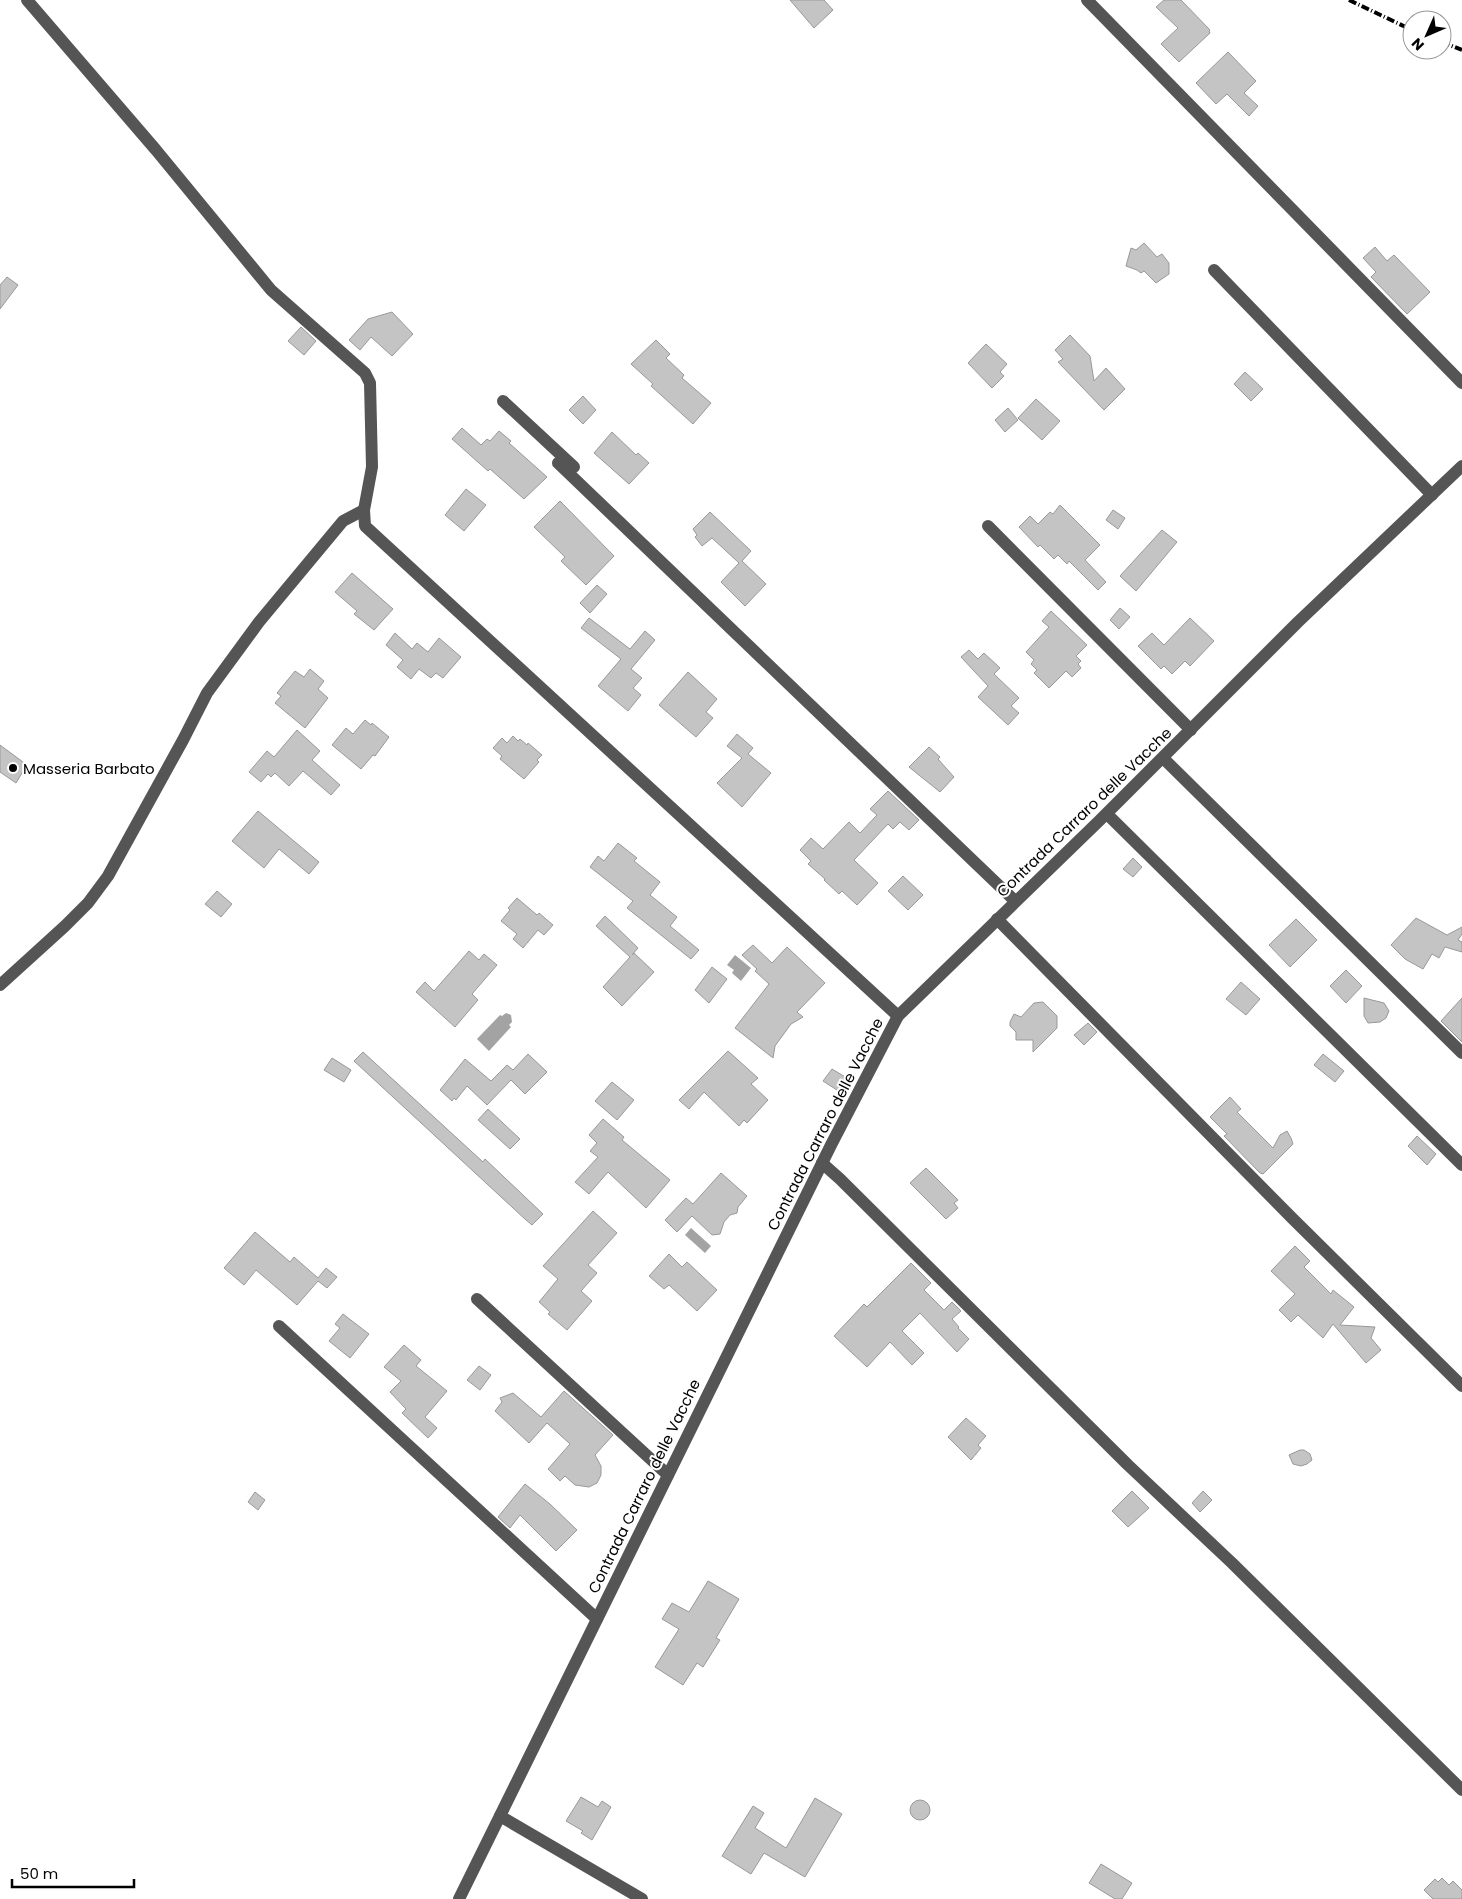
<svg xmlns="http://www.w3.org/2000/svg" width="1462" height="1899" font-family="Poppins,sans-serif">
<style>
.water{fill:#a3a3a3}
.building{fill:#c4c4c4;stroke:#999}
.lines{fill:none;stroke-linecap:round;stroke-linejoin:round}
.minor{stroke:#555;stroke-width:12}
.rail{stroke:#000;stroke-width:4;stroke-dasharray:8 2.5 1 2.5;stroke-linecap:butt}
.poi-dot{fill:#000;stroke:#fff;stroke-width:2}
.labels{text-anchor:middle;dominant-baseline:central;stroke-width:4;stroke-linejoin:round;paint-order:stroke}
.poi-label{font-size:15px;fill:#000;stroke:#fff;text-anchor:start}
.street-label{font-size:15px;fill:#000;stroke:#fff}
</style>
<rect width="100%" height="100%" fill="#fff"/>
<g class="water">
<polygon points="735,955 751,968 741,981 732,973 734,970 727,965"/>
<polygon points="506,1013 511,1015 512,1022 509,1025 511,1027 489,1051 477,1039 500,1015 502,1016"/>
<polygon points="691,1228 711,1246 705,1253 685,1235"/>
</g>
<g class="building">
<polygon points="790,0 824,0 833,10 814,28"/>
<polygon points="1164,0 1181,0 1210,30 1209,31 1210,33 1179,62 1161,44 1178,28 1156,7"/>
<polygon points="1228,52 1256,81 1244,93 1258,106 1249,116 1227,94 1216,104 1196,83"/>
<polygon points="1144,243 1157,257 1162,254 1169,263 1169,274 1156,283 1144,271 1141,273 1137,270 1126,266 1131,248 1136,250"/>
<polygon points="1375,247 1387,261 1394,255 1430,292 1407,314 1371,277 1376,272 1363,258"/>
<polygon points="7,277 18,285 0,309 0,285"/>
<polygon points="392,312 413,334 392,356 371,337 360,350 349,340 368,319"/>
<polygon points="301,327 316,341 304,355 288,341"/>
<polygon points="1070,335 1090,356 1094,381 1106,368 1125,389 1104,410 1058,362 1063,359 1055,350"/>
<polygon points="656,340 670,354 666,358 684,375 682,378 711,403 693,424 651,386 653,384 631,364"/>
<polygon points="986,344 1007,364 1000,372 1004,376 992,388 968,363"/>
<polygon points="1245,372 1263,389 1251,401 1234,384"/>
<polygon points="583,396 596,410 583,424 569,410"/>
<polygon points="1036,399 1060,421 1042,440 1018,418"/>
<polygon points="1008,408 1018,420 1005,432 995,420"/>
<polygon points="462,428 481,445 487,439 490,441 499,431 511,441 509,443 547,477 524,499 490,469 488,471 452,439"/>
<polygon points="612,432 636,455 638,453 649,463 629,484 594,453"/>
<polygon points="466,489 486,505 464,531 445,515"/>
<polygon points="560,501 614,556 586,585 561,561 565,557 534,527"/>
<polygon points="1060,505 1100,545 1085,560 1106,582 1098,590 1069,561 1067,564 1058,555 1054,559 1040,545 1038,547 1019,527 1030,516 1038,524 1050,512 1053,514"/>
<polygon points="1113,510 1125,518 1118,529 1106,520"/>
<polygon points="710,512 751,551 742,561 766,584 745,606 721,582 739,563 712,538 702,546 695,537 697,535 693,529"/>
<polygon points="1162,530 1177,542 1136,591 1120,576"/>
<polygon points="352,573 393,609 374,630 354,614 357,611 335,592"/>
<polygon points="597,585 607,594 590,613 580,603"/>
<polygon points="1120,608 1130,617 1119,629 1110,620"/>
<polygon points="1051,611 1087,645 1076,656 1081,661 1078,664 1081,668 1072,677 1066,671 1049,688 1034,673 1037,670 1031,664 1034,660 1026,652 1049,627 1042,621"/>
<polygon points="589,618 630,649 645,631 655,640 631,669 642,678 633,688 641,695 628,711 598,686 621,659 581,628"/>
<polygon points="1190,618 1214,641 1190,666 1185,661 1172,674 1164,666 1161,669 1138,646 1152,633 1164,645"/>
<polygon points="395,633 412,649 417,643 428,652 439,638 461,657 443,678 436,673 431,678 419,669 411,679 397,667 403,660 386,645"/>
<polygon points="969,650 978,659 984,653 1000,668 994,674 1019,698 1011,706 1019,713 1008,725 978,697 988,686 961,657"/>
<polygon points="310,669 324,681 318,689 328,698 305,728 275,703 281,696 277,693 295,671 304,677"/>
<polygon points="688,672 717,699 706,712 713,718 696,737 659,705"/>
<polygon points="365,720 371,725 372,723 389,737 375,756 373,755 361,769 332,745 346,728 353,734"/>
<polygon points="297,730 320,751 312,760 340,785 331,795 303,771 289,786 275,773 271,777 268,774 261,782 249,772 267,751 274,757"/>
<polygon points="737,734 753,748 748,754 771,773 742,807 717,783 742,758 727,746"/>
<polygon points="513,736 518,741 520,739 527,745 528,743 542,755 537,760 539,762 524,779 500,759 502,756 493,748 502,738 507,743"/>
<polygon points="0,745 27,765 16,783 0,772"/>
<polygon points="929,747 940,757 938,759 954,777 940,792 909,767"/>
<polygon points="888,791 919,820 909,830 900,822 893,829 888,824 854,860 878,883 857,905 842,891 839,894 824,880 825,879 808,864 811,861 800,850 811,838 823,849 849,822 860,833 877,815 870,809"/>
<polygon points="258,811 319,862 309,874 279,849 264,868 232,841"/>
<polygon points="618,843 637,858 634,861 660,882 650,895 677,917 670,926 699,950 691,959 627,908 633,901 590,867 598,856 604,861"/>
<polygon points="1133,858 1142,867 1133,877 1123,869"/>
<polygon points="903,876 923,895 908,910 888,891"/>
<polygon points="217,891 232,904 221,917 205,904"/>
<polygon points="517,898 537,915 539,913 553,925 544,935 538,930 523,948 513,939 517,934 501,921 510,910 508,908"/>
<polygon points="605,916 638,948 632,955 634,953 654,972 622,1006 603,987 630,957 596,926"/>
<polygon points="1416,918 1447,935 1462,927 1462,934 1458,940 1462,942 1462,952 1445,947 1439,958 1432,954 1423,969 1405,959 1391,945"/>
<polygon points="1296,919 1317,940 1290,967 1269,945"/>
<polygon points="753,945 772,963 787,947 825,983 797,1012 803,1017 791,1024 775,1046 773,1058 735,1028 769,984 755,971 757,969 742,955"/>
<polygon points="469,951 479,960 484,954 497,965 472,994 478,1000 455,1027 416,992 425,982 434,991"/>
<polygon points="712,967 727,979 709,1003 695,990"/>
<polygon points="1346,970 1362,986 1346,1003 1330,986"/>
<polygon points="1241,982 1260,999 1246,1015 1226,999"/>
<polygon points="1364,998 1384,1003 1389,1011 1386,1018 1380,1022 1368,1023 1364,1016"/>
<polygon points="1462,998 1462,1042 1441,1021"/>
<polygon points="1043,1002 1057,1016 1057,1028 1033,1052 1033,1040 1016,1040 1016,1032 1010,1026 1010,1022 1014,1014 1021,1017 1034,1003"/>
<polygon points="1088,1023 1097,1032 1084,1045 1074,1035"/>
<polygon points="728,1051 758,1078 751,1084 768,1100 747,1123 744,1120 739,1126 704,1092 689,1109 679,1100"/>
<polygon points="363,1052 483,1162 485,1159 543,1214 532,1225 526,1220 354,1061"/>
<polygon points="528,1054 547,1072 525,1094 511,1080 487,1105 467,1086 456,1100 454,1098 452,1101 440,1090 465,1059 491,1081 507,1065 513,1070"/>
<polygon points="1323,1054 1344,1071 1335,1082 1314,1065"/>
<polygon points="332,1058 351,1070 344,1082 324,1070"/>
<polygon points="832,1069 847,1078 840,1092 823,1081"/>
<polygon points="612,1082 634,1100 617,1120 595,1101"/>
<polygon points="1230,1097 1241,1109 1237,1112 1273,1148 1280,1135 1287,1131 1291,1138 1293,1144 1263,1174 1260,1173 1224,1136 1227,1134 1210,1117"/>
<polygon points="488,1109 520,1139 510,1149 478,1120"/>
<polygon points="603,1119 624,1137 622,1140 670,1180 646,1208 608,1172 589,1194 575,1182 598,1157 590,1151 597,1143 589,1135"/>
<polygon points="1417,1136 1436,1154 1427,1165 1408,1146"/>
<polygon points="926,1168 958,1200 954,1203 958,1208 946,1219 910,1183"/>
<polygon points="721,1173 747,1196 738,1207 737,1213 730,1215 724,1222 720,1234 712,1235 692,1216 677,1232 665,1220 686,1198 693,1204"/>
<polygon points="593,1211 617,1233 588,1265 597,1273 581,1291 592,1301 567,1330 548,1314 550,1312 539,1302 558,1279 543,1266"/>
<polygon points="255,1232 290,1262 294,1257 318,1278 326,1268 337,1277 327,1288 318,1281 297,1305 256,1270 244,1285 224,1268"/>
<polygon points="1295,1246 1310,1261 1304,1267 1331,1294 1333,1290 1354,1307 1340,1325 1375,1327 1371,1338 1381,1350 1366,1363 1333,1324 1323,1338 1298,1315 1291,1322 1279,1310 1295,1294 1271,1271"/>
<polygon points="669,1254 682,1267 687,1262 717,1290 697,1311 669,1285 664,1289 649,1276"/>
<polygon points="911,1263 931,1283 924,1290 944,1310 952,1302 961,1311 952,1319 959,1327 958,1328 969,1339 957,1352 920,1313 902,1331 924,1353 912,1365 890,1342 867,1367 834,1336 864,1304 867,1307"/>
<polygon points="343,1314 369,1334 350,1358 329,1341 340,1328 335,1324"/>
<polygon points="404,1345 421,1360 416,1366 447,1391 425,1417 437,1428 428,1438 402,1413 406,1409 390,1392 401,1381 384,1367"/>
<polygon points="479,1366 491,1375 480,1390 467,1380"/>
<polygon points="564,1391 613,1435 595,1455 601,1466 601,1475 597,1483 589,1487 575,1485 565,1476 560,1481 548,1469 570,1444 547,1423 529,1443 495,1411 502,1402 500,1398 513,1393 541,1417"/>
<polygon points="966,1418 986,1436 978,1445 981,1448 971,1460 948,1437"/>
<polygon points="1300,1450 1304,1450 1310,1454 1312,1460 1307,1464 1301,1466 1293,1464 1289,1455"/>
<polygon points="525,1484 550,1504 577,1530 556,1551 520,1515 510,1528 498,1517"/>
<polygon points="1132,1491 1149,1508 1128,1527 1112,1511"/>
<polygon points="1203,1491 1212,1500 1200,1512 1192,1503"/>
<polygon points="255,1492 265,1500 258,1510 248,1502"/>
<polygon points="708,1581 739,1599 716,1638 720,1640 703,1667 697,1663 683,1685 655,1667 679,1629 662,1619 672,1603 689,1612"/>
<polygon points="581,1797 598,1807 602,1801 611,1807 592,1840 581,1833 583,1831 566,1821"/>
<polygon points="815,1798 842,1814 805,1877 764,1853 751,1874 722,1856 753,1806 764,1813 755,1828 786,1848"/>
<circle cx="920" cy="1810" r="10"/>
<polygon points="1101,1864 1132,1883 1122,1899 1115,1899 1089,1883"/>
<polygon points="1442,1878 1449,1885 1453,1881 1462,1890 1462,1899 1433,1899 1424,1890 1435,1879 1438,1882"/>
</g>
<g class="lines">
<g class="minor">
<polyline points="27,0 156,150 271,290 365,373 370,383 372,467 364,510 365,526 898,1016"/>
<polyline points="1087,0 1462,383"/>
<polyline points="1214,270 1432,495"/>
<polyline points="503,401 574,467"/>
<polyline points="558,463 1015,901"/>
<polyline points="988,526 1191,730"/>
<polyline points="1163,758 1462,1053"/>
<polyline points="1107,814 1462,1165"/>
<polyline points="997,919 1292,1218 1462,1386"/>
<polyline points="0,985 65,926 88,903 108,876 183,740 207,693 259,622 343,521 364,510"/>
<polyline points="822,1163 840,1179 1128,1465 1232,1563 1462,1790"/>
<polyline points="477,1299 668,1475"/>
<polyline points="279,1326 597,1619"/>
<polyline points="500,1816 642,1899"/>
<polyline points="459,1899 831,1145 898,1016 1100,820 1298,622 1462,466"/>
</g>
<g class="rail">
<polyline points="1349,0 1412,30"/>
<polyline points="1442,42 1462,50"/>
</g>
</g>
<circle class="poi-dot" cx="13" cy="768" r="5"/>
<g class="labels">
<g class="poi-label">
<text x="23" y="768">Masseria Barbato</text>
</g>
<g class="street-label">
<text transform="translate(1084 812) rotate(-44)">Contrada Carraro delle Vacche</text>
<text transform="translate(825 1124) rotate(-63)">Contrada Carraro delle Vacche</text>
<text transform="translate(644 1486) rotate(-64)">Contrada Carraro delle Vacche</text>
</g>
</g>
<g transform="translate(1427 35) rotate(225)"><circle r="24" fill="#ffffff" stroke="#999999"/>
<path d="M0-4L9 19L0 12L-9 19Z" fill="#000000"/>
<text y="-8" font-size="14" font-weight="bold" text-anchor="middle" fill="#000000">N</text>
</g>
<path d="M12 1879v8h122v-8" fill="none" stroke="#000000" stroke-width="2.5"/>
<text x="20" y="1879" font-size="15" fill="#000000" stroke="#ffffff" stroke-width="4" paint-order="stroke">50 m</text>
</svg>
